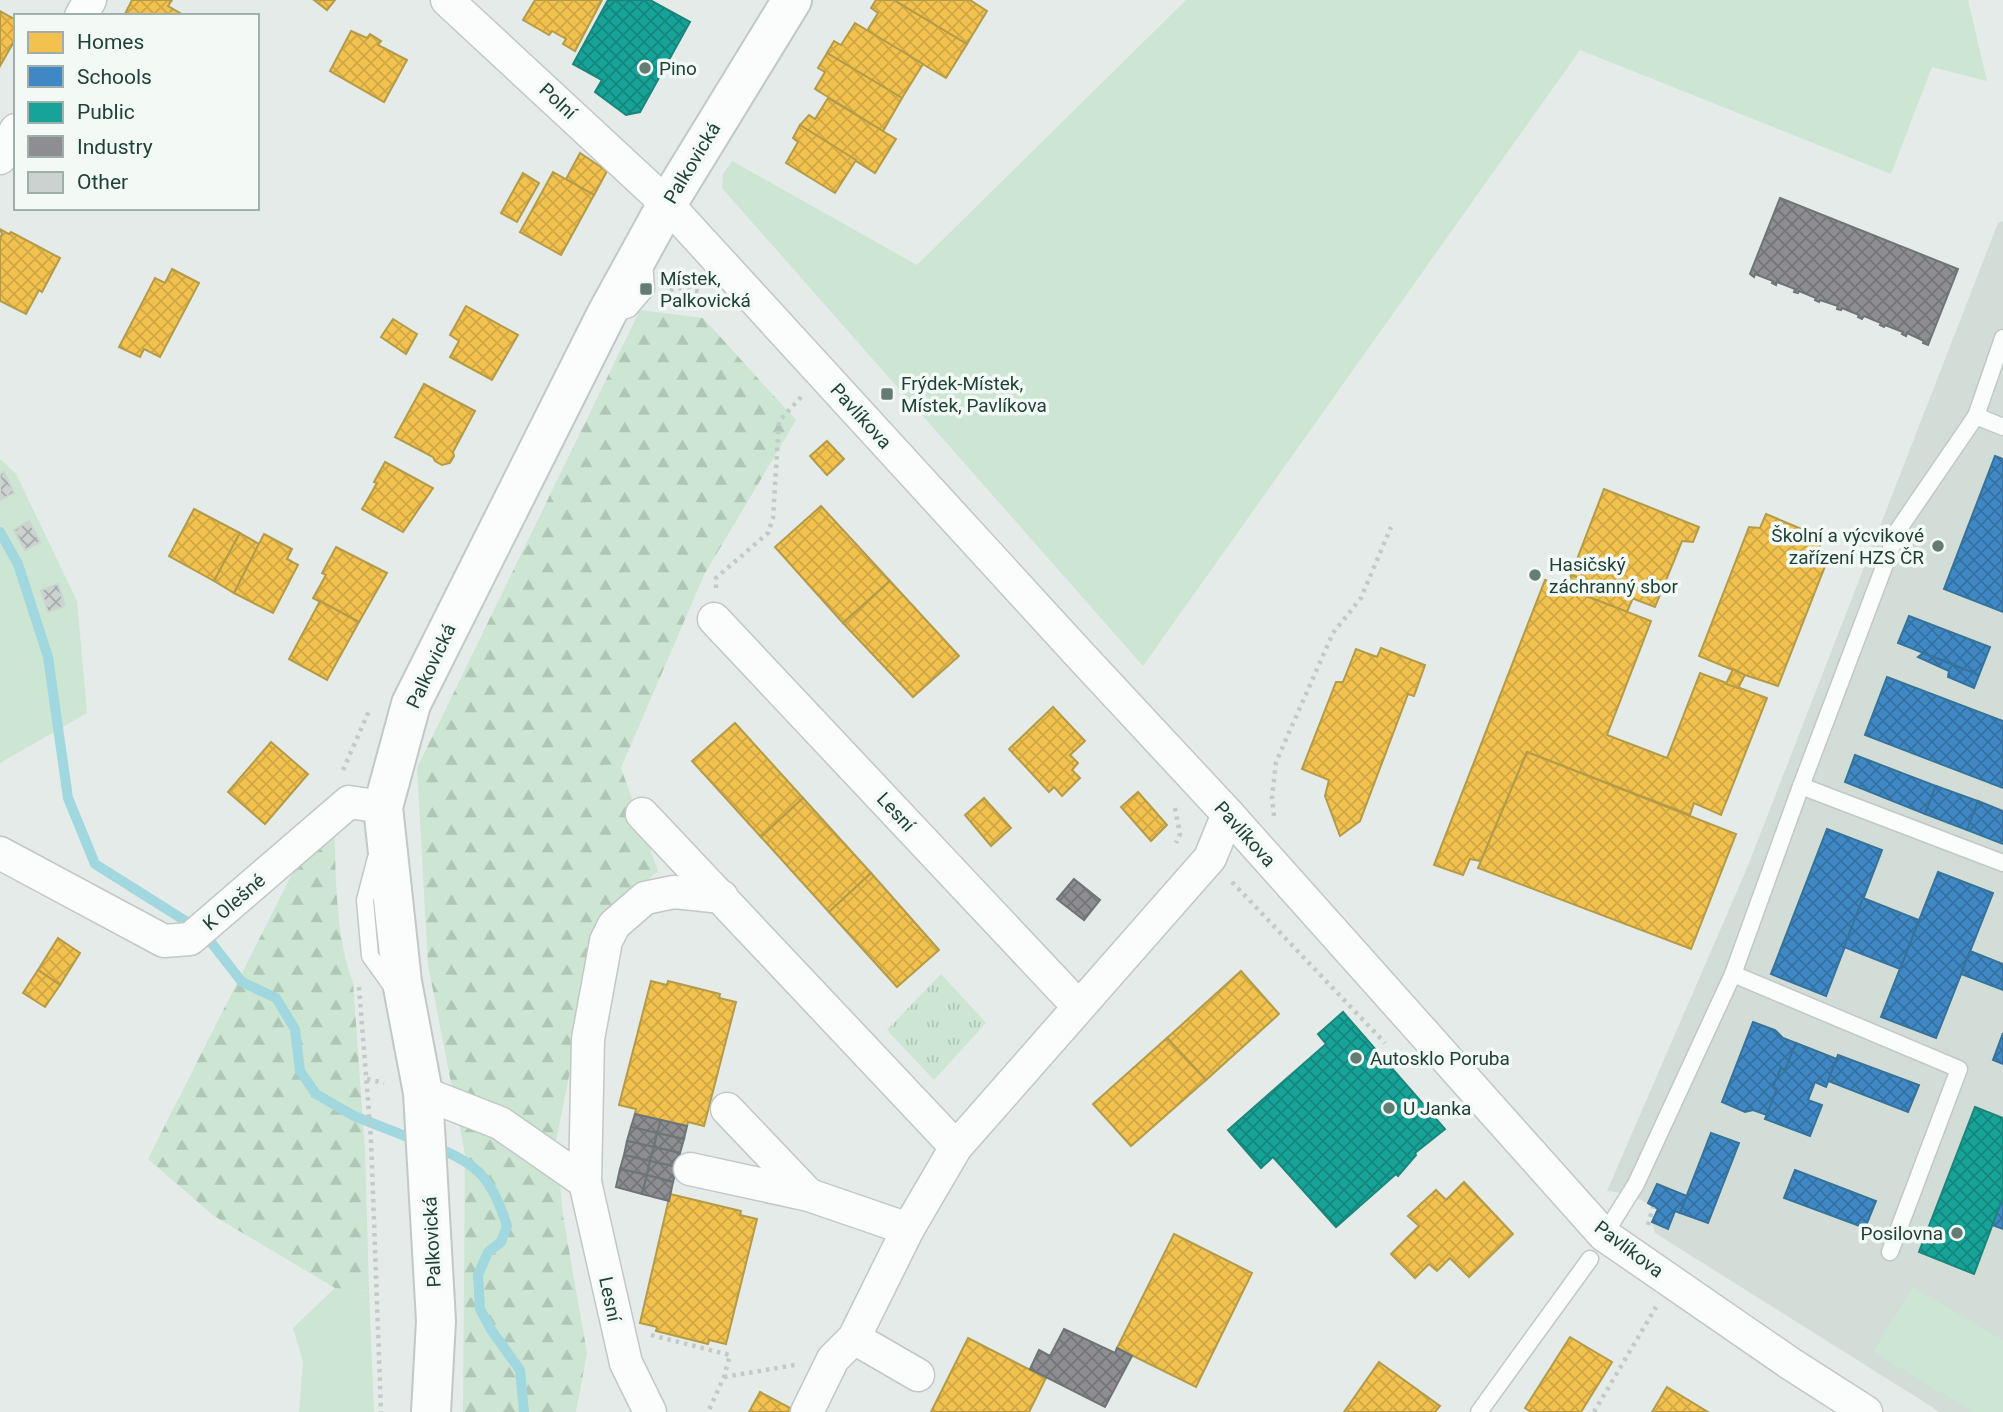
<svg xmlns="http://www.w3.org/2000/svg" width="2003" height="1412" font-family="Roboto,sans-serif">
<style>
.built{fill:#d2ddd8}
.green{fill:#cce6d3}
.forest{fill:url(#forest-firs)}
.park{fill:url(#park-tufts)}
.homes{fill:url(#homes-cross-hatch);stroke:#b39b47;stroke-width:2}
.schools{fill:url(#schools-cross-hatch);stroke:#36739a;stroke-width:2}
.public{fill:url(#public-cross-hatch);stroke:#1a867b;stroke-width:2}
.industry{fill:url(#industry-cross-hatch);stroke:#6c7677;stroke-width:2}
.lines{fill:none;stroke-linecap:round;stroke-linejoin:round}
.stream{stroke:#a1d7de;stroke-width:10}
.building{fill:url(#building-cross-hatch);stroke:#cdd4d1;stroke-width:2}
.lane-casing{stroke:#c2c8c5;stroke-width:19}
.street-casing{stroke:#c2c8c5;stroke-width:35}
.secondary-casing{stroke:#c0c9c5;stroke-width:42}
.path{stroke:#c1cbc7;stroke-width:4.5;stroke-dasharray:3.5 5;stroke-linecap:butt}
.lane{stroke:#fbfcfc;stroke-width:16}
.street{stroke:#fbfcfc;stroke-width:32}
.secondary{stroke:#fbfcfc;stroke-width:38}
.poi-dot{fill:#657c75;stroke:#f3faf6;stroke-width:2.5}
.labels{text-anchor:middle;dominant-baseline:central;stroke-width:7;stroke-linejoin:round;paint-order:stroke}
.poi-label{font-size:19px;fill:#204137;stroke:#f3faf6;text-anchor:start}
.street-label{font-size:19px;fill:#204137;stroke:#f3faf6}
</style>
<defs>
<pattern id="forest-firs" width="22" height="20" patternUnits="userSpaceOnUse" patternTransform="scale(1.75)"><rect width="22" height="20" fill="#cce6d3"/><path d="M5 1l3.5 6h-7zM16 11l3.5 6h-7z" fill="#afc6b6"/></pattern>
<pattern id="park-tufts" width="24" height="20" patternUnits="userSpaceOnUse" patternTransform="scale(1.75)"><rect width="24" height="20" fill="#cce6d3"/><path d="M3 7l-1-3M5 7V3M7 7l1-3M15 17l-1-3M17 17v-4M19 17l1-3" fill="none" stroke="#afc6b6"/></pattern>
<pattern id="homes-cross-hatch" width="8" height="8" patternUnits="userSpaceOnUse" patternTransform="scale(1.75)"><rect width="8" height="8" fill="#f2c14e"/><path d="M0 0l8 8M0 8l8-8" fill="none" stroke="#cfa745"/></pattern>
<pattern id="schools-cross-hatch" width="8" height="8" patternUnits="userSpaceOnUse" patternTransform="scale(1.75)"><rect width="8" height="8" fill="#3f88c5"/><path d="M0 0l8 8M0 8l8-8" fill="none" stroke="#3471a1"/></pattern>
<pattern id="public-cross-hatch" width="8" height="8" patternUnits="userSpaceOnUse" patternTransform="scale(1.75)"><rect width="8" height="8" fill="#17a398"/><path d="M0 0l8 8M0 8l8-8" fill="none" stroke="#14867d"/></pattern>
<pattern id="industry-cross-hatch" width="8" height="8" patternUnits="userSpaceOnUse" patternTransform="scale(1.75)"><rect width="8" height="8" fill="#8d8d92"/><path d="M0 0l8 8M0 8l8-8" fill="none" stroke="#737578"/></pattern>
<pattern id="building-cross-hatch" width="8" height="8" patternUnits="userSpaceOnUse" patternTransform="scale(1.75)"><rect width="8" height="8" fill="#ccd2cf"/><path d="M0 0l8 8M0 8l8-8" fill="none" stroke="#a5aca9"/></pattern>
</defs>
<rect width="100%" height="100%" fill="#e5ebe8"/>
<polygon class="built" points="2003,221 2003,1412 1940,1412 1655,1233 1652,1222 1657,1209 1631,1194 1607,1191 1747,868 1998,223"/>
<g class="green">
<polygon points="1186,0 1968,0 1987,81 1932,67 1891,174 1580,50 1143,666 722,188 723,174 732,161 917,265"/>
<polygon points="0,459 16,474 77,601 87,713 0,763"/>
<polygon points="1913,1287 2003,1340 2003,1412 1973,1412 1873,1352"/>
<polygon points="335,1288 369,1291 374,1412 299,1412 303,1361 293,1328"/>
</g>
<g class="forest">
<polygon points="640,310 703,318 796,420 704,575 621,768 658,871 609,914 584,1001 556,1141 563,1216 587,1353 576,1412 463,1412 465,1154 428,965 417,768"/>
<path d="M 334,791 C 336,848 332,929 353,982 L 365,1151 L 369,1291 L 335,1288 L 214,1216 L 148,1159 Z"/>
</g>
<polygon class="park" points="941,974 986,1023 934,1080 887,1030"/>
<g class="homes">
<polygon points="132,0 172,0 168,6 185,16 124,16"/>
<polygon points="314,0 335,0 327,10"/>
<polygon points="535,0 602,0 575,51 563,44 566,39 552,31 549,35 523,20"/>
<polygon points="876,0 894,0 967,44 946,78 867,31 878,13 871,8"/>
<polygon points="894,0 970,0 987,11 967,44"/>
<polygon points="0,11 16,20 16,38 0,66"/>
<polygon points="855,23 923,64 902,98 827,53 834,41 841,45"/>
<polygon points="351,31 367,38 370,34 381,41 378,45 407,60 384,102 330,71"/>
<polygon points="827,53 902,98 883,131 815,89 825,72 818,68"/>
<polygon points="828,98 896,139 875,173 800,125 809,115 815,119"/>
<polygon points="800,125 856,160 835,193 786,163 798,142 793,138"/>
<polygon points="580,153 607,171 594,195 566,179"/>
<polygon points="553,172 594,195 561,255 520,232"/>
<polygon points="523,173 539,183 517,222 501,213"/>
<polygon points="0,229 9,234 11,232 60,258 42,292 39,290 26,314 0,301 0,238 2,234"/>
<polygon points="172,269 199,283 160,357 144,349 140,357 119,347 155,278 165,283"/>
<polygon points="466,306 518,335 492,380 450,357 459,341 450,335"/>
<polygon points="393,319 417,334 406,354 381,337"/>
<polygon points="424,384 475,411 453,452 454,456 450,463 442,465 435,461 433,457 395,437"/>
<polygon points="827,441 844,459 827,475 810,456"/>
<polygon points="385,462 433,488 403,532 362,509 377,483 374,482"/>
<polygon points="1604,489 1699,527 1693,542 1682,541 1655,607 1571,575"/>
<polygon points="821,506 890,581 843,623 775,547"/>
<polygon points="194,509 240,533 214,581 169,556"/>
<polygon points="1766,514 1823,538 1818,552 1829,556 1778,686 1745,675 1699,656 1749,527 1760,528"/>
<polygon points="240,533 259,544 234,593 214,581"/>
<polygon points="264,534 292,549 287,559 298,565 273,613 234,593"/>
<polygon points="336,547 387,573 359,622 313,598 326,575 322,573"/>
<polygon points="1571,575 1633,598 1627,612 1566,589"/>
<polygon points="1545,580 1651,621 1607,735 1667,758 1700,673 1767,698 1721,815 1694,803 1690,815 1527,752 1481,861 1470,859 1463,875 1434,865"/>
<polygon points="890,581 959,656 913,697 843,623"/>
<polygon points="320,601 359,622 327,680 289,659"/>
<polygon points="1381,648 1425,665 1414,696 1408,694 1360,821 1340,836 1325,796 1329,780 1302,769 1336,682 1343,682 1356,649 1377,657"/>
<polygon points="1733,669 1745,675 1738,688 1726,684"/>
<polygon points="1053,707 1085,741 1070,755 1078,763 1072,770 1080,778 1062,796 1054,787 1049,792 1009,749"/>
<polygon points="735,723 803,798 761,837 692,761"/>
<polygon points="271,742 308,774 265,824 228,792"/>
<polygon points="1527,752 1736,834 1691,949 1478,868"/>
<polygon points="1138,792 1167,825 1151,841 1121,807"/>
<polygon points="803,798 871,873 829,912 761,837"/>
<polygon points="984,798 1011,828 991,846 965,815"/>
<polygon points="871,873 939,950 897,987 829,912"/>
<polygon points="58,938 80,953 60,985 38,970"/>
<polygon points="38,970 60,985 45,1007 23,993"/>
<polygon points="1241,971 1279,1014 1206,1080 1167,1038"/>
<polygon points="651,981 667,985 668,981 720,994 719,998 736,1002 704,1126 688,1122 687,1126 635,1114 636,1109 619,1105"/>
<polygon points="1167,1038 1206,1080 1131,1146 1093,1104"/>
<polygon points="1464,1182 1513,1234 1469,1277 1450,1258 1437,1271 1429,1264 1415,1278 1391,1254 1419,1226 1408,1216 1436,1190 1446,1200"/>
<polygon points="670,1194 741,1211 740,1215 757,1219 726,1344 709,1340 708,1344 656,1331 657,1327 640,1323"/>
<polygon points="1174,1234 1252,1273 1196,1387 1117,1348"/>
<polygon points="1570,1337 1612,1362 1581,1412 1531,1412 1525,1408"/>
<polygon points="968,1338 1046,1378 1029,1412 931,1412"/>
<polygon points="1379,1362 1440,1406 1435,1412 1344,1412"/>
<polygon points="1667,1387 1708,1412 1652,1412"/>
<polygon points="760,1392 796,1411 797,1412 749,1412"/>
</g>
<g class="schools">
<polygon points="1995,456 2003,459 2003,612 1944,589"/>
<polygon points="1909,616 1990,647 1979,675 1898,643"/>
<polygon points="1923,653 1979,675 1974,688 1948,677 1949,671 1918,657"/>
<polygon points="1887,677 2003,721 2003,788 1865,735"/>
<polygon points="1855,755 1936,786 1925,814 1845,782"/>
<polygon points="1936,786 1978,801 1967,830 1925,814"/>
<polygon points="1978,801 2003,811 2003,844 1967,830"/>
<polygon points="1827,829 1882,850 1826,996 1771,974"/>
<polygon points="1938,872 1993,893 1936,1038 1881,1017"/>
<polygon points="1863,898 1919,920 1900,969 1844,947"/>
<polygon points="1970,951 2003,964 2003,990 1961,974"/>
<polygon points="1753,1022 1775,1030 1783,1038 1796,1043 1785,1070 1781,1068 1773,1087 1777,1089 1767,1115 1753,1110 1745,1112 1722,1102"/>
<polygon points="2003,1033 2003,1064 1993,1060"/>
<polygon points="1796,1043 1837,1059 1826,1087 1815,1082 1808,1100 1822,1105 1810,1136 1765,1119 1777,1089 1773,1087 1781,1068 1785,1070"/>
<polygon points="1838,1055 1919,1085 1908,1112 1828,1081"/>
<polygon points="1711,1133 1739,1143 1708,1223 1680,1213"/>
<polygon points="1795,1170 1876,1201 1865,1228 1784,1198"/>
<polygon points="1657,1184 1687,1196 1680,1213 1675,1211 1668,1229 1652,1222 1658,1209 1648,1203"/>
<polygon points="2003,1197 2003,1229 1992,1225"/>
</g>
<g class="public">
<polygon points="608,0 650,0 690,22 640,112 626,115 595,92 602,80 573,64"/>
<polygon points="1343,1012 1445,1129 1415,1153 1416,1155 1398,1176 1396,1174 1336,1227 1273,1157 1261,1168 1228,1130 1326,1044 1318,1034"/>
<polygon points="1975,1107 2003,1118 2003,1197 1974,1274 1919,1252"/>
</g>
<g class="industry">
<polygon points="1780,198 1958,269 1928,345 1923,343 1924,341 1907,333 1906,336 1902,334 1903,332 1885,325 1884,327 1880,325 1881,323 1864,316 1862,319 1858,317 1859,315 1842,308 1841,310 1837,309 1838,306 1820,300 1819,302 1815,300 1816,298 1799,291 1798,293 1794,292 1795,289 1777,282 1776,285 1772,283 1773,281 1755,274 1754,277 1750,274"/>
<polygon points="1074,879 1100,900 1084,920 1057,899"/>
<polygon points="635,1114 661,1120 657,1133 631,1127"/>
<polygon points="661,1120 687,1126 684,1139 657,1133"/>
<polygon points="631,1127 657,1133 654,1147 627,1141"/>
<polygon points="657,1133 684,1139 680,1153 654,1147"/>
<polygon points="627,1141 654,1147 650,1161 624,1155"/>
<polygon points="654,1147 680,1153 677,1167 650,1161"/>
<polygon points="624,1155 650,1161 647,1175 620,1169"/>
<polygon points="650,1161 677,1167 673,1182 647,1175"/>
<polygon points="620,1169 647,1175 642,1194 616,1187"/>
<polygon points="647,1175 673,1182 669,1201 642,1194"/>
<polygon points="1064,1329 1115,1353 1117,1348 1132,1356 1105,1407 1030,1369 1039,1350 1050,1356"/>
</g>
<g class="lines">
<g class="stream">
<polyline points="0,532 18,564 48,657 68,798 95,864 184,920 210,941 242,982 276,998 295,1029 300,1071 316,1094 354,1116 418,1141"/>
<path d="M 433,1146 C 479,1164 492,1179 507,1226 L 501,1242 L 488,1252 L 478,1275 L 480,1309 L 492,1331 L 520,1370 L 524,1412"/>
</g>
</g>
<g class="building">
<polygon points="4,472 14,493 0,500 0,474"/>
<polygon points="29,521 40,542 25,550 14,530"/>
<polygon points="58,584 65,606 48,612 41,590"/>
</g>
<g class="lines">
<g class="lane-casing">
<g id="lane">
<polyline points="619,312 629,309 646,289 644,261"/>
<polyline points="1976,416 2003,338"/>
<polyline points="1801,786 2003,863"/>
<polyline points="376,858 365,900 370,956 393,988"/>
<polyline points="1733,974 1959,1069 1890,1252"/>
<polyline points="1604,1235 1636,1184 1733,974 1801,786 1898,530 1976,416 2003,427"/>
<polyline points="1479,1412 1590,1259"/>
</g>
</g>
<g class="street-casing">
<g id="street">
<polyline points="447,0 667,204 1080,655 1228,814 1604,1235 1791,1364 1866,1412"/>
<polyline points="81,16 90,0"/>
<polyline points="0,158 16,130"/>
<polyline points="714,619 1078,1006"/>
<polyline points="642,814 956,1147 1210,858 1228,814"/>
<polyline points="0,853 164,941 190,939 349,802 383,807"/>
<polyline points="423,1093 500,1123 585,1182 626,1363 650,1412"/>
<polyline points="727,1109 809,1195"/>
<polyline points="690,1169 809,1195 908,1229"/>
<polyline points="585,1182 588,1039 606,941 614,925 645,898 674,892 722,897"/>
<polyline points="854,1338 918,1375"/>
<polyline points="807,1412 833,1359 854,1338 908,1229 956,1147"/>
</g>
</g>
<g class="secondary-casing">
<polyline id="secondary" points="431,1412 436,1321 423,1093 402,982 383,807 411,704 606,315 667,204 792,0"/>
</g>
<g class="path">
<polyline points="670,290 681,288 702,292"/>
<polyline points="716,588 716,578 768,533 773,518 779,421 802,396"/>
<polyline points="343,770 369,711"/>
<polyline points="1175,808 1180,834 1176,843"/>
<polyline points="1274,816 1272,798 1276,762 1333,633 1361,598 1391,527"/>
<polyline points="1232,882 1385,1043"/>
<polyline points="359,987 371,1139 381,1412"/>
<polyline points="367,1079 384,1083"/>
<polyline points="1648,1225 1653,1207"/>
<polyline points="651,1335 730,1355 724,1377 708,1412"/>
<polyline points="724,1377 795,1365"/>
<polyline points="1594,1412 1656,1307"/>
</g>
<use href="#lane" class="lane"/>
<use href="#street" class="street"/>
<use href="#secondary" class="secondary"/>
</g>
<g class="poi-dot">
<circle cx="645" cy="68" r="7"/>
<rect x="639" y="282" width="14" height="14" rx="3.5"/>
<rect x="880" y="387" width="14" height="14" rx="3.5"/>
<circle cx="1938" cy="546" r="7"/>
<circle cx="1535" cy="575" r="7"/>
<circle cx="1356" cy="1058" r="7"/>
<circle cx="1389" cy="1108" r="7"/>
<circle cx="1957" cy="1233" r="7"/>
</g>
<g class="labels">
<g class="poi-label">
<text x="659" y="68">Pino</text>
<text x="660" y="278">Místek,<tspan x="660" dy="22">Palkovická</tspan></text>
<text x="901" y="383">Frýdek-Místek,<tspan x="901" dy="22">Místek, Pavlíkova</tspan></text>
<text x="1924" y="535" text-anchor="end">Školní a výcvikové<tspan x="1924" dy="22">zařízení HZS ČR</tspan></text>
<text x="1549" y="564">Hasičský<tspan x="1549" dy="22">záchranný sbor</tspan></text>
<text x="1370" y="1058">Autosklo Poruba</text>
<text x="1403" y="1108">U Janka</text>
<text x="1943" y="1233" text-anchor="end">Posilovna</text>
</g>
<g class="street-label">
<text transform="translate(558 101) rotate(43)">Polní</text>
<text transform="translate(692 163) rotate(-59)">Palkovická</text>
<text transform="translate(861 416) rotate(48)">Pavlíkova</text>
<text transform="translate(431 666) rotate(-65)">Palkovická</text>
<text transform="translate(896 812) rotate(47)">Lesní</text>
<text transform="translate(1245 834) rotate(48)">Pavlíkova</text>
<text transform="translate(234 902) rotate(-41)">K Olešné</text>
<text transform="translate(432 1242) rotate(-93)">Palkovická</text>
<text transform="translate(1629 1249) rotate(37)">Pavlíkova</text>
<text transform="translate(610 1299) rotate(78)">Lesní</text>
</g>
</g>
<rect x="14" y="14" width="245" height="196" fill="#f3faf6" stroke="#9fb0aa" stroke-width="2"/>
<rect x="28" y="32" width="35" height="21" fill="#f2c14e" stroke="#9fb0aa" stroke-width="2"/>
<text x="77" y="49" font-size="21" fill="#204137">Homes</text>
<rect x="28" y="66" width="35" height="21" fill="#3f88c5" stroke="#9fb0aa" stroke-width="2"/>
<text x="77" y="84" font-size="21" fill="#204137">Schools</text>
<rect x="28" y="102" width="35" height="21" fill="#17a398" stroke="#9fb0aa" stroke-width="2"/>
<text x="77" y="119" font-size="21" fill="#204137">Public</text>
<rect x="28" y="136" width="35" height="21" fill="#8d8d92" stroke="#9fb0aa" stroke-width="2"/>
<text x="77" y="154" font-size="21" fill="#204137">Industry</text>
<rect x="28" y="172" width="35" height="21" fill="#ccd2cf" stroke="#9fb0aa" stroke-width="2"/>
<text x="77" y="189" font-size="21" fill="#204137">Other</text>
</svg>
